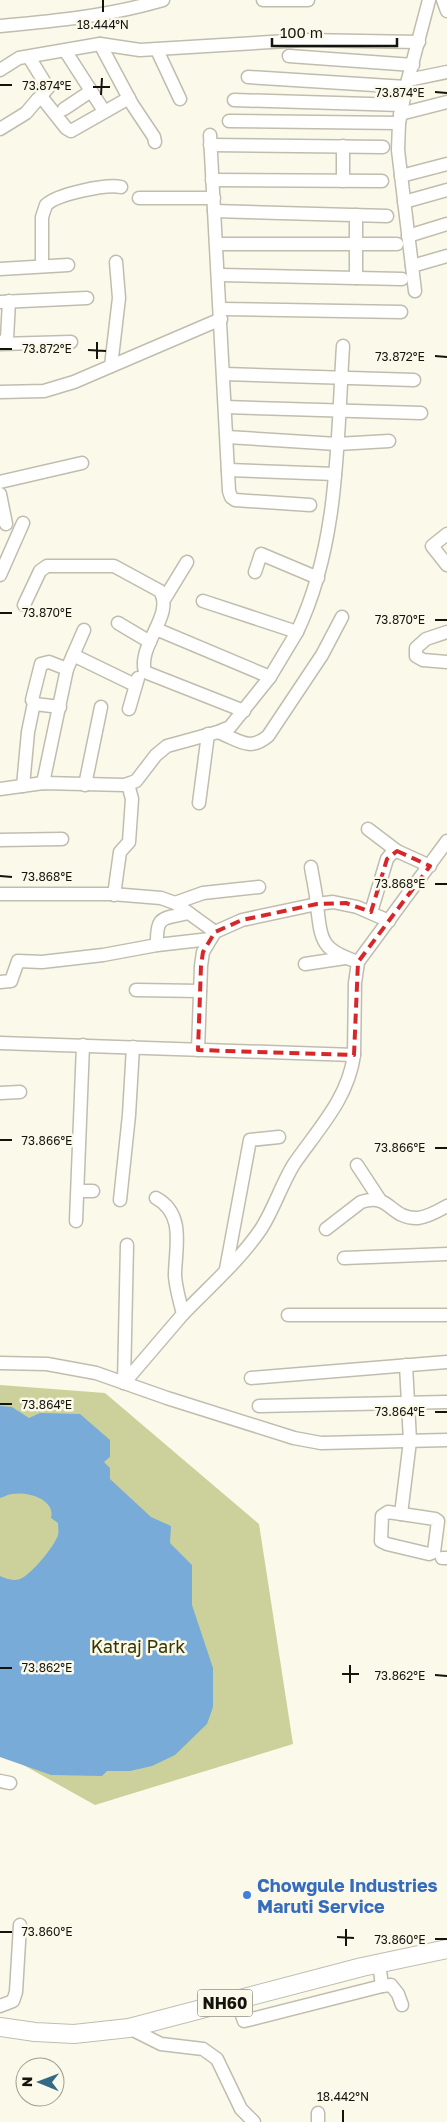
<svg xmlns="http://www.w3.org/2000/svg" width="447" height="2122" font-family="'Golos Text',sans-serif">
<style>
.green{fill:#ccd19c}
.water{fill:#78abd7}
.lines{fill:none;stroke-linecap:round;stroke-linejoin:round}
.minor-casing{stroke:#c0bdaf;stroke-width:15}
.highway-casing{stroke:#c0bdaf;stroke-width:20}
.minor{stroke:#fff;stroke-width:12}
.highway{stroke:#fff;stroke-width:18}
.marked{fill:none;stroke:#d62828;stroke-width:4;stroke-dasharray:10 6;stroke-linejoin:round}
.ticks{fill:none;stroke:#14140e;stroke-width:2}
.shop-dot{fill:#3f7fe0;stroke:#fbf9e9;stroke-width:2}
.labels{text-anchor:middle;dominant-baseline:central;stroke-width:5;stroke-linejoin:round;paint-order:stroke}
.shield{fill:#fbf9e9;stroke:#595950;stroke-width:1}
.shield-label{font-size:16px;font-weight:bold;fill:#14140e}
.park-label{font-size:18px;fill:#353703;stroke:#fbf9e9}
.shop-label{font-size:18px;font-weight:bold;fill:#366cbe;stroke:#fbf9e9;text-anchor:start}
.ticks-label{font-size:12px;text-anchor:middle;fill:#14140e;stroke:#fbf9e9;stroke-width:5;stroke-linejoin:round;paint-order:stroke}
</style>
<rect width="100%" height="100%" fill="#fbf9e9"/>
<polygon class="green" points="0,1385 105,1393 259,1524 293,1744 95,1805 0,1752"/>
<path class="water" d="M 0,1406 L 12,1407 L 29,1418 L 40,1413 L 80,1414 L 110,1440 L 110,1457 L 104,1462 L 110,1468 L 110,1479 L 151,1517 L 171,1526 L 170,1543 L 192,1565 L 192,1605 L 213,1668 L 213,1707 L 207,1724 L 175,1755 L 152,1766 L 130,1771 L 107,1771 L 102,1776 L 51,1775 L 0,1757 L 0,1576 C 7,1579 15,1582 22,1578 C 33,1572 54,1547 58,1535 C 59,1532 58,1527 58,1523 L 51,1518 C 56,1499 27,1491 12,1494 C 8,1494 4,1497 0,1498 Z"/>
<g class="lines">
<g class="minor-casing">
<g id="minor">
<polyline points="263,0 308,0"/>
<polyline points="443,0 447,11"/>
<path d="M 0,26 C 55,21 109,16 163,0"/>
<polyline points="100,44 132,104 154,137 155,142"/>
<polyline points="157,50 180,99"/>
<polyline points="66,52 104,111"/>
<polyline points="289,56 413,65"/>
<polyline points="29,57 48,88 37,100"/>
<polyline points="0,70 19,58 100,44 140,50 304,40 419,42"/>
<polyline points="248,77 406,87"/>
<polyline points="408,80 447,72"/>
<polyline points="234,100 402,105"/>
<polyline points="64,109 91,91"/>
<polyline points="400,114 447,102"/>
<polyline points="229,121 399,123"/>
<polyline points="0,129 26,113 37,100 43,99 66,128 71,131 129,98"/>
<polyline points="210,135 229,491 231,497 235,500 310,505"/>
<polyline points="210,145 383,147"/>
<polyline points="401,176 447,164"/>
<polyline points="212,180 382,181"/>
<polyline points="343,181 343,146"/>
<polyline points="139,198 214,198"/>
<polyline points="404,202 447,190"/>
<polyline points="214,211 387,216"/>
<polyline points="356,215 356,278"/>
<polyline points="408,236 447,224"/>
<polyline points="217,244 397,244"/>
<path d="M 42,266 L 42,217 L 46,205 C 57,194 106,184 121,187"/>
<polyline points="412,266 447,256"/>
<polyline points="0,269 68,265"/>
<polyline points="219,275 402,279"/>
<polyline points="415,291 398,150 399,123 406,87 429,0"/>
<polyline points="0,302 87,298"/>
<polyline points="220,309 401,312"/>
<polyline points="0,343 7,339 9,301"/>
<polyline points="0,344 71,342"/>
<polyline points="111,366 119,298 116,262"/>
<polyline points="224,374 414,380"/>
<polyline points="0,392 44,391 74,382 221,319"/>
<polyline points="225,407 421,413"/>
<polyline points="227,437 337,444 389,441"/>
<polyline points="228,470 335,474"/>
<polyline points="0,482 82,463"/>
<polyline points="0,494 6,524"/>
<polyline points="447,534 432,546 447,565"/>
<polyline points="255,572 261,554 318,578"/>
<polyline points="0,575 23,523"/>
<polyline points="165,598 187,562"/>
<path d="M 24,605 L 40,571 L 47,566 L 114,566 L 160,591 C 175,615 137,645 145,672 L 244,711"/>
<polyline points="118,623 150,642"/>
<polyline points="156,629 270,677"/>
<path d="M 297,632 C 339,544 337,442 343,346"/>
<polyline points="447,632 426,639 416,648 416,656 423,660 447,662"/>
<polyline points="73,655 135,685"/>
<polyline points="60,707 35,704 32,700 41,664 49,662 67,669"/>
<polyline points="129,709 138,678"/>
<path d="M 218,732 C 239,740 249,752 268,736 L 322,655 L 342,617"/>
<polyline points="43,783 67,669 84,630"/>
<polyline points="85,785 101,707"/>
<polyline points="23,786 28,732 34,703"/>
<polyline points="0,789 43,783 125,785 136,781 156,755 167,746 218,732 230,727 270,677 297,632 203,601"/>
<polyline points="199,803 208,734"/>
<polyline points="368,829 397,851"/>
<polyline points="0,840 62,839"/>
<path d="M 311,867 C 313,880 316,892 317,905 C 321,941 321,950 358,962"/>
<polyline points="0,894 112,894 161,898 175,903 215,932"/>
<polyline points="114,895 120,852 129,842 132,799 128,784"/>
<polyline points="175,903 203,893 259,887"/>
<polyline points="371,912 387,859 391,854 397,851 430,866"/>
<polyline points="157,945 210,939"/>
<polyline points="305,964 345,958"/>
<path d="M 0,982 L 11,981 L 18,961 L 42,962 L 103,955 L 157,945 C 156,914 163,919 189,913"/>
<polyline points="136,990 200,991"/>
<polyline points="0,1043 354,1055 355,983 358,962 447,841"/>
<polyline points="198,1050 201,966 203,952 215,932 242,920 317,904 333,902 357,907 389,921"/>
<polyline points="0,1093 20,1092"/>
<polyline points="357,1165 380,1200"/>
<polyline points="78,1191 93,1191"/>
<polyline points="120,1200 129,1115 133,1047"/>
<polyline points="76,1221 83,1045"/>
<path d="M 326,1229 L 361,1202 C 391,1192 389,1219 418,1218 C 428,1217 438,1211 447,1206"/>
<polyline points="344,1258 447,1254"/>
<polyline points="226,1269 250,1140 279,1137"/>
<path d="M 183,1314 C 209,1287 240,1260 261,1229 C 274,1209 281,1185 294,1164 C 318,1129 348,1099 354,1055"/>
<polyline points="288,1315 447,1315"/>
<polyline points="0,1363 47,1364 96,1373 167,1398 294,1438 321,1443 447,1440"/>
<polyline points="251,1378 447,1362"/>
<path d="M 124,1383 L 183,1314 C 180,1302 176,1289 175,1276 C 175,1249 186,1214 156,1198"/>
<polyline points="124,1383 127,1245"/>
<polyline points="259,1406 447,1402"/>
<polygon points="388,1512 435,1519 438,1521 434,1552 429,1554 387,1544 381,1541 382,1516"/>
<polyline points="401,1514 410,1441 406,1365"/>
<polyline points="442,1558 447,1558"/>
<polyline points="0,1781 10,1783"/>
<polyline points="379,1963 382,1986 391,1985 398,1994 402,2005"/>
<polyline points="237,2000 244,2021 382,1986"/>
<polyline points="0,2006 13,2001 16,1992 20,1925"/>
<polyline points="129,2028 161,2044 203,2049 217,2059 241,2109 254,2122"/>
<polyline points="318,2113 318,2122"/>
</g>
</g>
<g class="highway-casing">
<polyline id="highway" points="0,2027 35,2032 74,2034 129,2028 362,1967 447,1949"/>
</g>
<use href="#minor" class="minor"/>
<use href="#highway" class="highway"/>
</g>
<path class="marked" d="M 397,851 L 430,866 L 358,962 L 354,1055 L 198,1050 L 201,966 L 203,952 L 215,932 L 242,920 L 317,904 L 346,903 L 371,912 L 387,859 Z"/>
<path class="ticks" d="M 103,12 L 103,0M 0,85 L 12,85M 93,87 L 110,87M 435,92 L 447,93M 101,95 L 102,78M 0,349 L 12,349M 88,350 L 106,351M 435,356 L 447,357M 97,359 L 97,342M 0,613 L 12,613M 435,620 L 447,620M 0,876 L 12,877M 435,884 L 447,884M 0,1140 L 12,1140M 435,1148 L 447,1148M 0,1404 L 12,1404M 435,1412 L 447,1412M 0,1668 L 12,1668M 342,1674 L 359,1674M 435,1675 L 447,1676M 350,1683 L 350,1665M 0,1932 L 12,1932M 337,1937 L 354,1938M 435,1939 L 447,1939M 346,1946 L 346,1929M 343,2122 L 343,2110"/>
<circle class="shop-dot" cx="247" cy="1895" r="5"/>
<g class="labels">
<rect class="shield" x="197.5" y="1989.5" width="55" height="27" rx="4"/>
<g class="shield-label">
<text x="225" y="2003">NH60</text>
</g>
<g class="park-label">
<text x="138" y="1646">Katraj Park</text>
</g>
<g class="shop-label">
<text x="257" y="1885">Chowgule Industries<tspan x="257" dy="21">Maruti Service</tspan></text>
</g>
</g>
<g class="ticks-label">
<text x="103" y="29">18.444°N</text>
<text x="47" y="90">73.874°E</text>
<text x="400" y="97">73.874°E</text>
<text x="47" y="353">73.872°E</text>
<text x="400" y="361">73.872°E</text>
<text x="47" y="617">73.870°E</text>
<text x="400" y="624">73.870°E</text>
<text x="47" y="881">73.868°E</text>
<text x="400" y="888">73.868°E</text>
<text x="47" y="1145">73.866°E</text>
<text x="400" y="1152">73.866°E</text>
<text x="47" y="1409">73.864°E</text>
<text x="400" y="1416">73.864°E</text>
<text x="47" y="1672">73.862°E</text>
<text x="400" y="1680">73.862°E</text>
<text x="47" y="1936">73.860°E</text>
<text x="400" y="1944">73.860°E</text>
<text x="343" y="2101">18.442°N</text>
</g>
<g transform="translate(40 2082) rotate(271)"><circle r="24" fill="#fbf9e9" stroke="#9f9d91"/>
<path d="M0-4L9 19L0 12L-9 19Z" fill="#346a86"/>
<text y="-8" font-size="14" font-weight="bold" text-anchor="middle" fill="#14140e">N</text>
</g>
<path d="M272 38v8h125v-8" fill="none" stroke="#14140e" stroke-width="2.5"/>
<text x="280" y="38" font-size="15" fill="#14140e" stroke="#fbf9e9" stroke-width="4" paint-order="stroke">100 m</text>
</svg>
